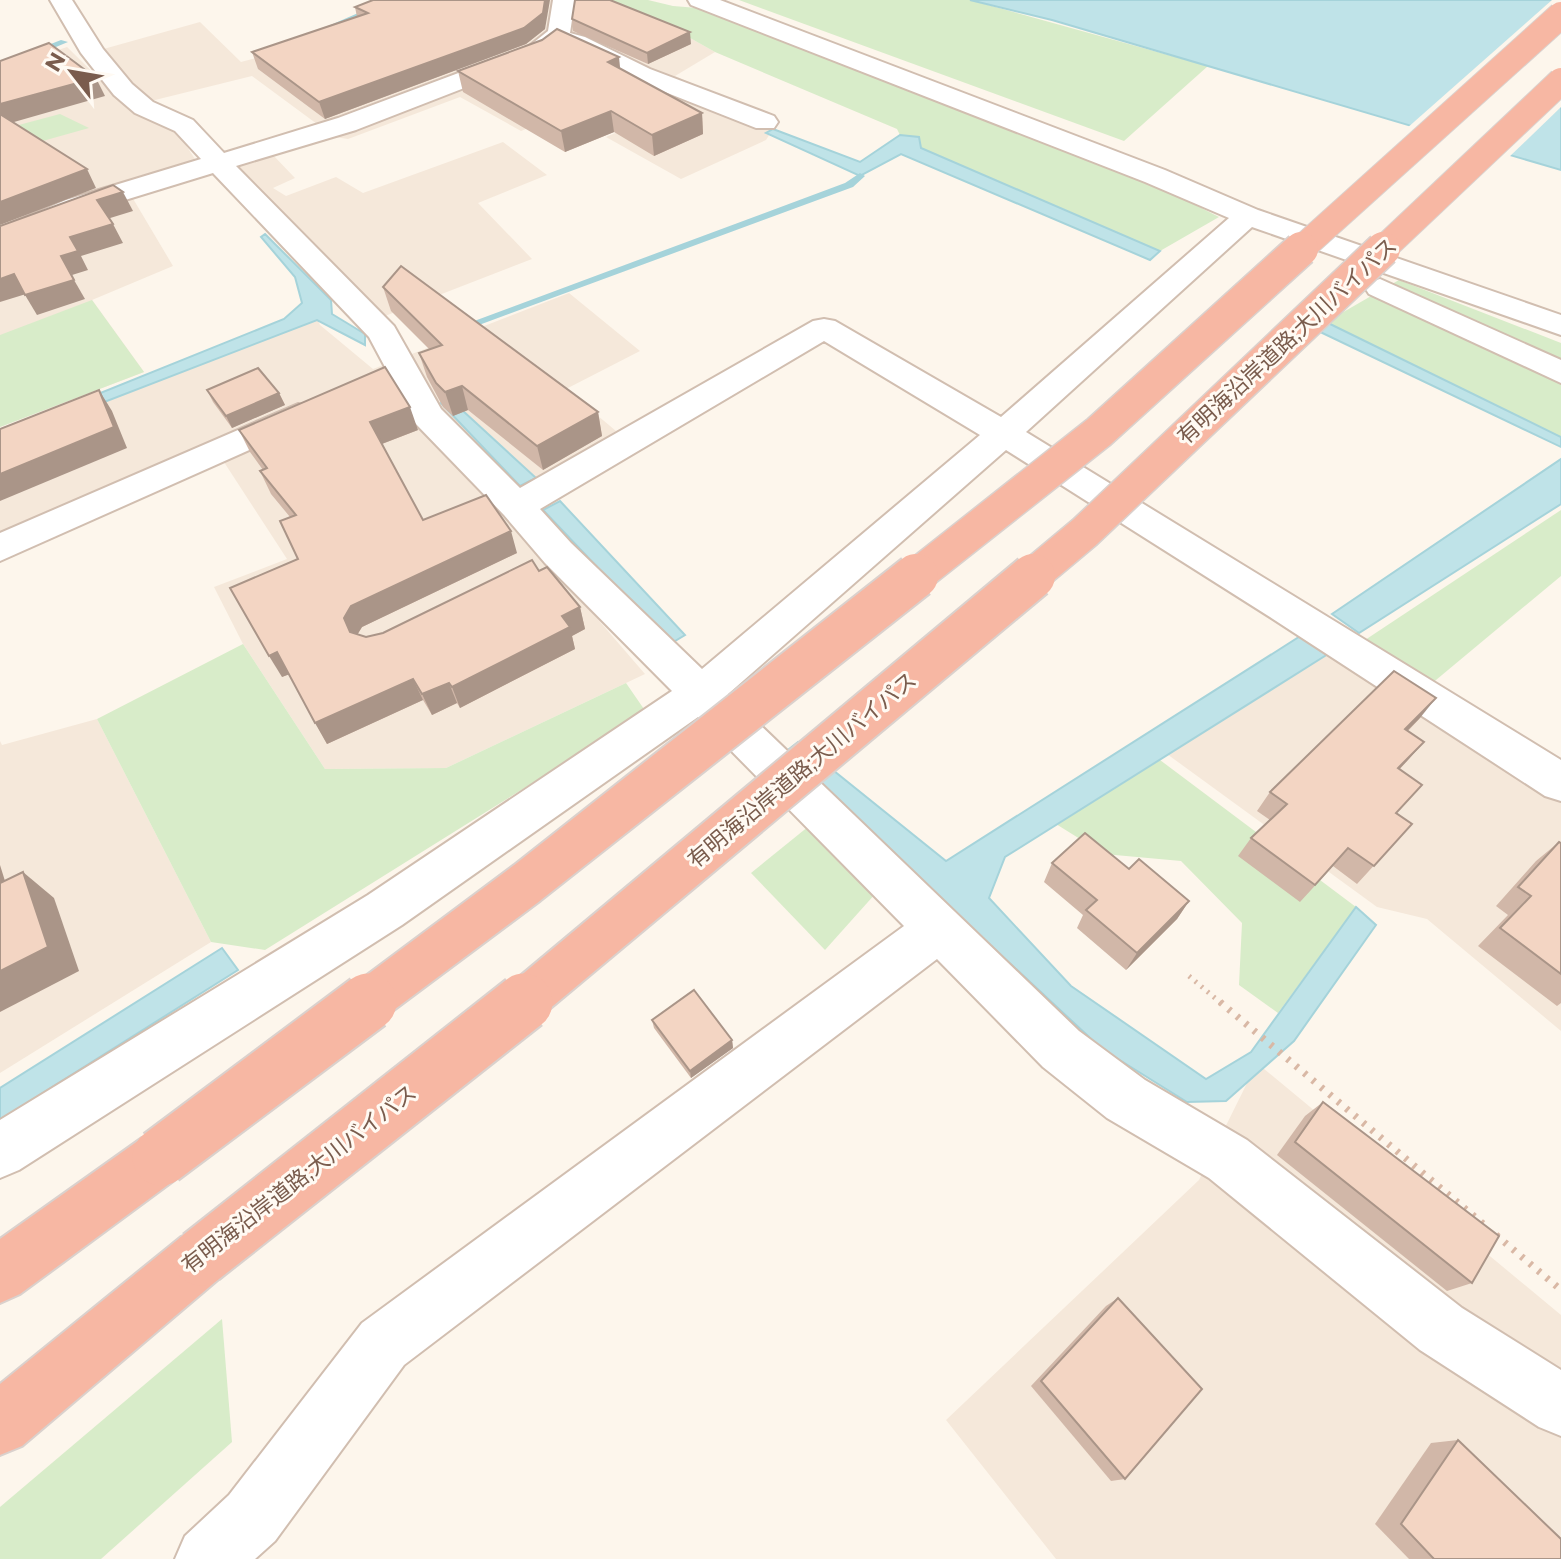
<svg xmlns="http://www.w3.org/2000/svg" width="1561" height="1559" font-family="Montserrat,'Noto Sans JP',sans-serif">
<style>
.residential{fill:#f5e8da}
.green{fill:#d8ecc9}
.water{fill:#bfe3e8;stroke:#a5d3da;stroke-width:2}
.pier{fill:#fdf6ec}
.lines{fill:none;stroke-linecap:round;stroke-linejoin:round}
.stream{fill:#a5d3da;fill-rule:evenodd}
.minor-casing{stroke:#d1beb0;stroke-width:4}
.highway-casing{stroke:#dad1cd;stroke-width:4}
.path-far1{stroke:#d9b8a5;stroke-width:5;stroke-dasharray:2 6;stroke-linecap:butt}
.path{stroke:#d9b8a5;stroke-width:7;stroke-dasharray:3 8;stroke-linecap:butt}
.minor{fill:#fff;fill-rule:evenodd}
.highway{fill:#f7b7a3;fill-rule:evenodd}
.highway-bridge-far3-casing{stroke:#dad1cd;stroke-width:28;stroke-linecap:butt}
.highway-bridge-far2-casing{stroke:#dad1cd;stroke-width:37;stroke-linecap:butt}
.highway-bridge-far1-casing{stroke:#dad1cd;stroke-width:48;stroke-linecap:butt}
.highway-bridge-casing{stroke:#dad1cd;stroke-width:61;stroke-linecap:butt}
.highway-bridge-far3{stroke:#f7b7a3;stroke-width:26}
.highway-bridge-far2{stroke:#f7b7a3;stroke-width:34}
.highway-bridge-far1{stroke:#f7b7a3;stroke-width:44}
.highway-bridge{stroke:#f7b7a3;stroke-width:57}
.wall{fill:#d1b7a8}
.shaded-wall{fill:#aa9588}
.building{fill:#f3d5c3;stroke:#aa9588;stroke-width:2}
.labels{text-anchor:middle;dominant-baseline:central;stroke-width:6;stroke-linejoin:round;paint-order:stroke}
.street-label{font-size:22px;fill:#7a5c4d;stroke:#fffaf3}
</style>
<rect width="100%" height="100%" fill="#fdf6ec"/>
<g class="residential">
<polygon points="411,0 600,0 658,20 715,52 675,76 778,121 766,140 681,179 606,137 674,107 562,114 521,131 460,97 348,139 328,136 271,153 295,178 273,188 286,196 336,177 363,193 503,142 547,175 478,203 532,259 385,316 227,165 226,151 317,124 252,76 151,101 100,50 200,22 241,62 321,40"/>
<polygon points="67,47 133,112 177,131 205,175 132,197 173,266 92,300 144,372 0,427 0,70"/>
<polygon points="569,293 640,351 566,389 616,431 500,506 645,674 446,768 325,769 243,644 214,587 287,559 222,459 0,561 0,434 314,311 320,325 373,369"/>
<polygon points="1328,645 1561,801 1561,1031 1427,919 1377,907 1156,746"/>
<polygon points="97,719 211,942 0,1073 0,741 2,745"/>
<polygon points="1257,1063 1561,1315 1561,1559 1056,1559 946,1420 1199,1180"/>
</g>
<g class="green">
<polygon points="600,0 648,0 673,6 710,9 1160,187 1219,217 1160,251 921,148 919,137 900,135 897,129 715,52 658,20"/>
<polygon points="739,0 970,0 1208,66 1124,141"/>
<polygon points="60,114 89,128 0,153 0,130"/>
<polygon points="1399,280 1561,343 1561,437 1326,322"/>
<polygon points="92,300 144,372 0,427 0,335"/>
<polygon points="1561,510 1561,576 1430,685 1362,642"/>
<polygon points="243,644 325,769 446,768 626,683 646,712 265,950 211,942 97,719"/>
<polygon points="1160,760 1356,907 1278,1013 1239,985 1242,923 1181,861 1104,854 1056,824"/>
<polygon points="809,826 876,893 825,950 751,873"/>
<polygon points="222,1319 232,1442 101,1559 0,1559 0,1507"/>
</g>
<g class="water">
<polygon points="970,0 1561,0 1561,170 1052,20"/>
<polygon points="773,129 860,162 900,135 919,137 921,148 1160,251 1150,260 901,154 860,176 766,133"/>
<polygon points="265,234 331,300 332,314 365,334 365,345 317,320 68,416 36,419 284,319 302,303 295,277 261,237"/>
<polygon points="1326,322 1561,437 1561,447 1316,330"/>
<polygon points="450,399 536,478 520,486 441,403"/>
<polygon points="1561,459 1561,504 1359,633 1332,614"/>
<polygon points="560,501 685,635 670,644 543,510"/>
<polygon points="1302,635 1328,654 1005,857 989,898 1071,986 1206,1079 1251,1052 1356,907 1376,925 1294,1041 1226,1101 1187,1102 1102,1049 784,753 798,742 946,861"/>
<polygon points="222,948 238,970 0,1120 0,1088"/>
</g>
<polygon class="pier" points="1552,0 1561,0 1561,107 1507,159 1406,129"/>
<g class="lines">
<g class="stream">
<polygon points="388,0 399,0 338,27 341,28 341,32 326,27"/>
<polygon points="61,40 68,42 0,70 0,64"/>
<polygon points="860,173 865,176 853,187 460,332 450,330 845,183"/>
</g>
<g class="minor-casing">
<g id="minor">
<path d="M 50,0 L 72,0 L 103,49 L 132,84 L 153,102 L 193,120 L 224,153 L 338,118 L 528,47 L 548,31 L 553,0 L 575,0 L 570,33 L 585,37 L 650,69 L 774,116 L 778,122 L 774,128 L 756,128 L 632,79 L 561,45 L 544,57 L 356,130 L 236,166 L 394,326 L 441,409 L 520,488 L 813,321 L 824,319 L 835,321 L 1001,417 L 1229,218 L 1145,182 L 691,5 L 688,0 L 720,0 L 1165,170 L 1258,210 L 1561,315 L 1561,335 L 1252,227 L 1026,432 L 1561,760 L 1561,801 L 1545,796 L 1273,619 L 1006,450 L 728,694 L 1079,1031 L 1145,1080 L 1247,1140 L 1462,1308 L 1561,1370 L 1561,1436 L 1539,1427 L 1420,1350 L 1209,1178 L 1107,1118 L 1043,1067 L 937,959 L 404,1365 L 275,1541 L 255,1559 L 175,1559 L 185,1536 L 229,1495 L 362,1323 L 904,926 L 698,717 L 402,925 L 19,1170 L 0,1178 L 0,1120 L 368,895 L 672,691 L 545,563 L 504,515 L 415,423 L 369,337 L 213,173 L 86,212 L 0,248 L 0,228 L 66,200 L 201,159 L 175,131 L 135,113 L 114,95 L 81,53 ZM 824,341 L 980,435 L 702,669 L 571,543 L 540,509 Z"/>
<polygon points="1380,279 1561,360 1561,383 1369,294 1365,288 1369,282"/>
<polygon points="298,404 310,407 315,415 310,423 0,561 0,533"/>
</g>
</g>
<g class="highway-casing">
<g id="highway">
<polygon points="161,1130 180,1138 188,1157 180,1176 20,1294 0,1303 0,1239 142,1138"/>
<polygon points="201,1228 221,1237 230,1257 221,1277 22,1446 0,1455 0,1384 181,1237"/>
</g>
</g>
<polyline class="path-far1" points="1189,976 1222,1004"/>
<g class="path">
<polyline points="1220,1002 1488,1228"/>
<polyline points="1496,1235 1561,1290"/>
</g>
<use href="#minor" class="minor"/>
<use href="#highway" class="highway"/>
<g class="highway-bridge-far3-casing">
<g id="highway-bridge-far3">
<polyline points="1299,251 1561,15"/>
<polyline points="1381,251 1561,81"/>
</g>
</g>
<g class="highway-bridge-far2-casing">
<g id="highway-bridge-far2">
<polyline points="914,578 1099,432 1301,249"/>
<polyline points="1030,578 1085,532 1383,249"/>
</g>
</g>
<g class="highway-bridge-far1-casing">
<g id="highway-bridge-far1">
<polyline points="365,1004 527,883 916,576"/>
<polyline points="521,1004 1033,576"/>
</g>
</g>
<g class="highway-bridge-casing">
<g id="highway-bridge">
<polyline points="161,1157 368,1002"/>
<polyline points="201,1257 524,1002"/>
</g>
</g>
<use href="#highway-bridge-far3" class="highway-bridge-far3"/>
<use href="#highway-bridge-far2" class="highway-bridge-far2"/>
<use href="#highway-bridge-far1" class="highway-bridge-far1"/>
<use href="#highway-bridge" class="highway-bridge"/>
</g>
<g class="wall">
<polygon points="355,7 545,29 526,44 325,119 258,69 252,52 357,17"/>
<polygon points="572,19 691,44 648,64 573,31"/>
<polygon points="620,69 702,113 703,134 654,156 614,132 565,152 463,92 458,71"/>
<polygon points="383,287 598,412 602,436 543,470 468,410 453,416 443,407 427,377 419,353 429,349 391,311"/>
<polygon points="207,390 279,393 285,405 232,428 213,402"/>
<polygon points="239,430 418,430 382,444 423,520 517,553 362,627 357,635 366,637 383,633 539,571 580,607 585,629 572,636 575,649 460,708 457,703 432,715 423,700 327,744 289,674 282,677 298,559 290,517 271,494 260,471 263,470 250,452"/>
<polygon points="1420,718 1408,731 1424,742 1399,770 1397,813 1412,824 1357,884 1333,866 1300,902 1238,856 1251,838 1270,820 1257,811 1270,792"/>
<polygon points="1559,842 1561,843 1561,1003 1557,1006 1478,946 1508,915 1496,906 1536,861"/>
<polygon points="1052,863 1129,869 1189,901 1177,919 1126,970 1077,928 1083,915 1044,882"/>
<polygon points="652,1020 732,1040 733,1048 691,1078 654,1028"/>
<polygon points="1323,1102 1472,1283 1447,1291 1277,1155 1305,1116"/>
<polygon points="1118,1298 1125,1479 1111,1481 1031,1386 1106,1306"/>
<polygon points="1458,1440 1561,1559 1409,1559 1375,1524 1431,1443"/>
</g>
<g class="shaded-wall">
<polygon points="545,0 550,0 545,29 526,44 325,119 319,102"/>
<polygon points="690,32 691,44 648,64 647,53"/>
<polygon points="619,57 621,77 608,62"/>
<polygon points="96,78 105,96 0,126 0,104"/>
<polygon points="611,111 614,132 565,152 561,131"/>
<polygon points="702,113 703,134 654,156 652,135"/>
<polygon points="87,169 96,188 0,225 0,202"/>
<polygon points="123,192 133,211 107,219 97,200"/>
<polygon points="113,224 123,243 81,256 88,270 72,275 61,256 70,237"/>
<polygon points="14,274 26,294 0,302 0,279"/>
<polygon points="74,280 85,299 37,315 25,295"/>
<polygon points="462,386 468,410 453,416 445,392"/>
<polygon points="99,390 112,411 127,448 0,501 0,474"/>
<polygon points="279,393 285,405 232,428 226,416"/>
<polygon points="410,407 418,430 379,445 370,422"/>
<polygon points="598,412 602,436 543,470 537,446"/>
<polygon points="511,531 517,553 362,627 354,640 360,653 344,618 351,606"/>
<polygon points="580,607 585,629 572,636 575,649 460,708 452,687 562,616"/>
<polygon points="277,652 290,674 282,677 269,656"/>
<polygon points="413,679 423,700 327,744 315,723"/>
<polygon points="449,683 457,703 432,715 422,694"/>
<polygon points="1436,698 1420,718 1389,749 1405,729"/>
<polygon points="1424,742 1407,761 1381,788 1398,768"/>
<polygon points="0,865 16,916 0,903"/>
<polygon points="23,872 54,898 79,971 0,1012 0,971"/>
<polygon points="1189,901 1177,919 1126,970 1137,953"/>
<polygon points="732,1040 733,1048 691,1078 690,1071"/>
</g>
<g class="building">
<polygon points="373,0 545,0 543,13 524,28 319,102 252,52 368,13 355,7"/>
<polygon points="575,0 610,0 690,32 647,53 572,19"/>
<polygon points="557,29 619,57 608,62 702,113 652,135 611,111 561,131 458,71 542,40"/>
<polygon points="49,43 96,78 0,104 0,61"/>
<polygon points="0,114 87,169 0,202"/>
<polygon points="113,185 123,192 97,200 113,224 70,237 78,251 61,256 74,280 25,295 14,274 0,279 0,226"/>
<polygon points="401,266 598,412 537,446 462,386 445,392 436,383 419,353 442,345 383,287"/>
<polygon points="385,367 410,407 370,422 423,520 486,495 511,531 351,606 344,618 350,632 366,637 383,633 532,560 539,571 547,567 580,607 562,616 570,627 452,687 449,683 422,694 413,679 315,723 277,652 269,656 230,588 298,559 280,521 296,515 260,471 267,468 239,430"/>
<polygon points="258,368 279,393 226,416 207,390"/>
<polygon points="99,390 114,427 0,474 0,429"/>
<polygon points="1394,671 1436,698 1405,729 1424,742 1398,768 1422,785 1396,813 1412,824 1374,866 1348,848 1315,885 1251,838 1287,804 1270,792"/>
<polygon points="1085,833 1129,869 1139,859 1189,901 1137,953 1086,910 1097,900 1052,863"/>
<polygon points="1559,842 1561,843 1561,974 1500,928 1531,896 1518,887"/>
<polygon points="23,872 48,947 0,971 0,883"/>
<polygon points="694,990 732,1040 690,1071 652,1020"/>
<polygon points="1323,1102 1499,1236 1472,1283 1295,1142"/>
<polygon points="1118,1298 1202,1389 1125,1479 1041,1381"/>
<polygon points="1458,1440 1561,1539 1561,1559 1434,1559 1401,1524"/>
</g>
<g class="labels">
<g class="street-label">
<text transform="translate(1287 341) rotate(-43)">有明海沿岸道路;大川バイパス</text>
<text transform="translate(802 770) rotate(-40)">有明海沿岸道路;大川バイパス</text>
<text transform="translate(299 1179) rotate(-38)">有明海沿岸道路;大川バイパス</text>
</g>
</g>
<g transform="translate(72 72) rotate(301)" stroke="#fffaf3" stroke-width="6" paint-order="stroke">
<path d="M0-6L14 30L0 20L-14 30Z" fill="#7a5c4d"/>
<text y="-12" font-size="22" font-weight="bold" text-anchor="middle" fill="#7a5c4d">N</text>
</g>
</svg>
